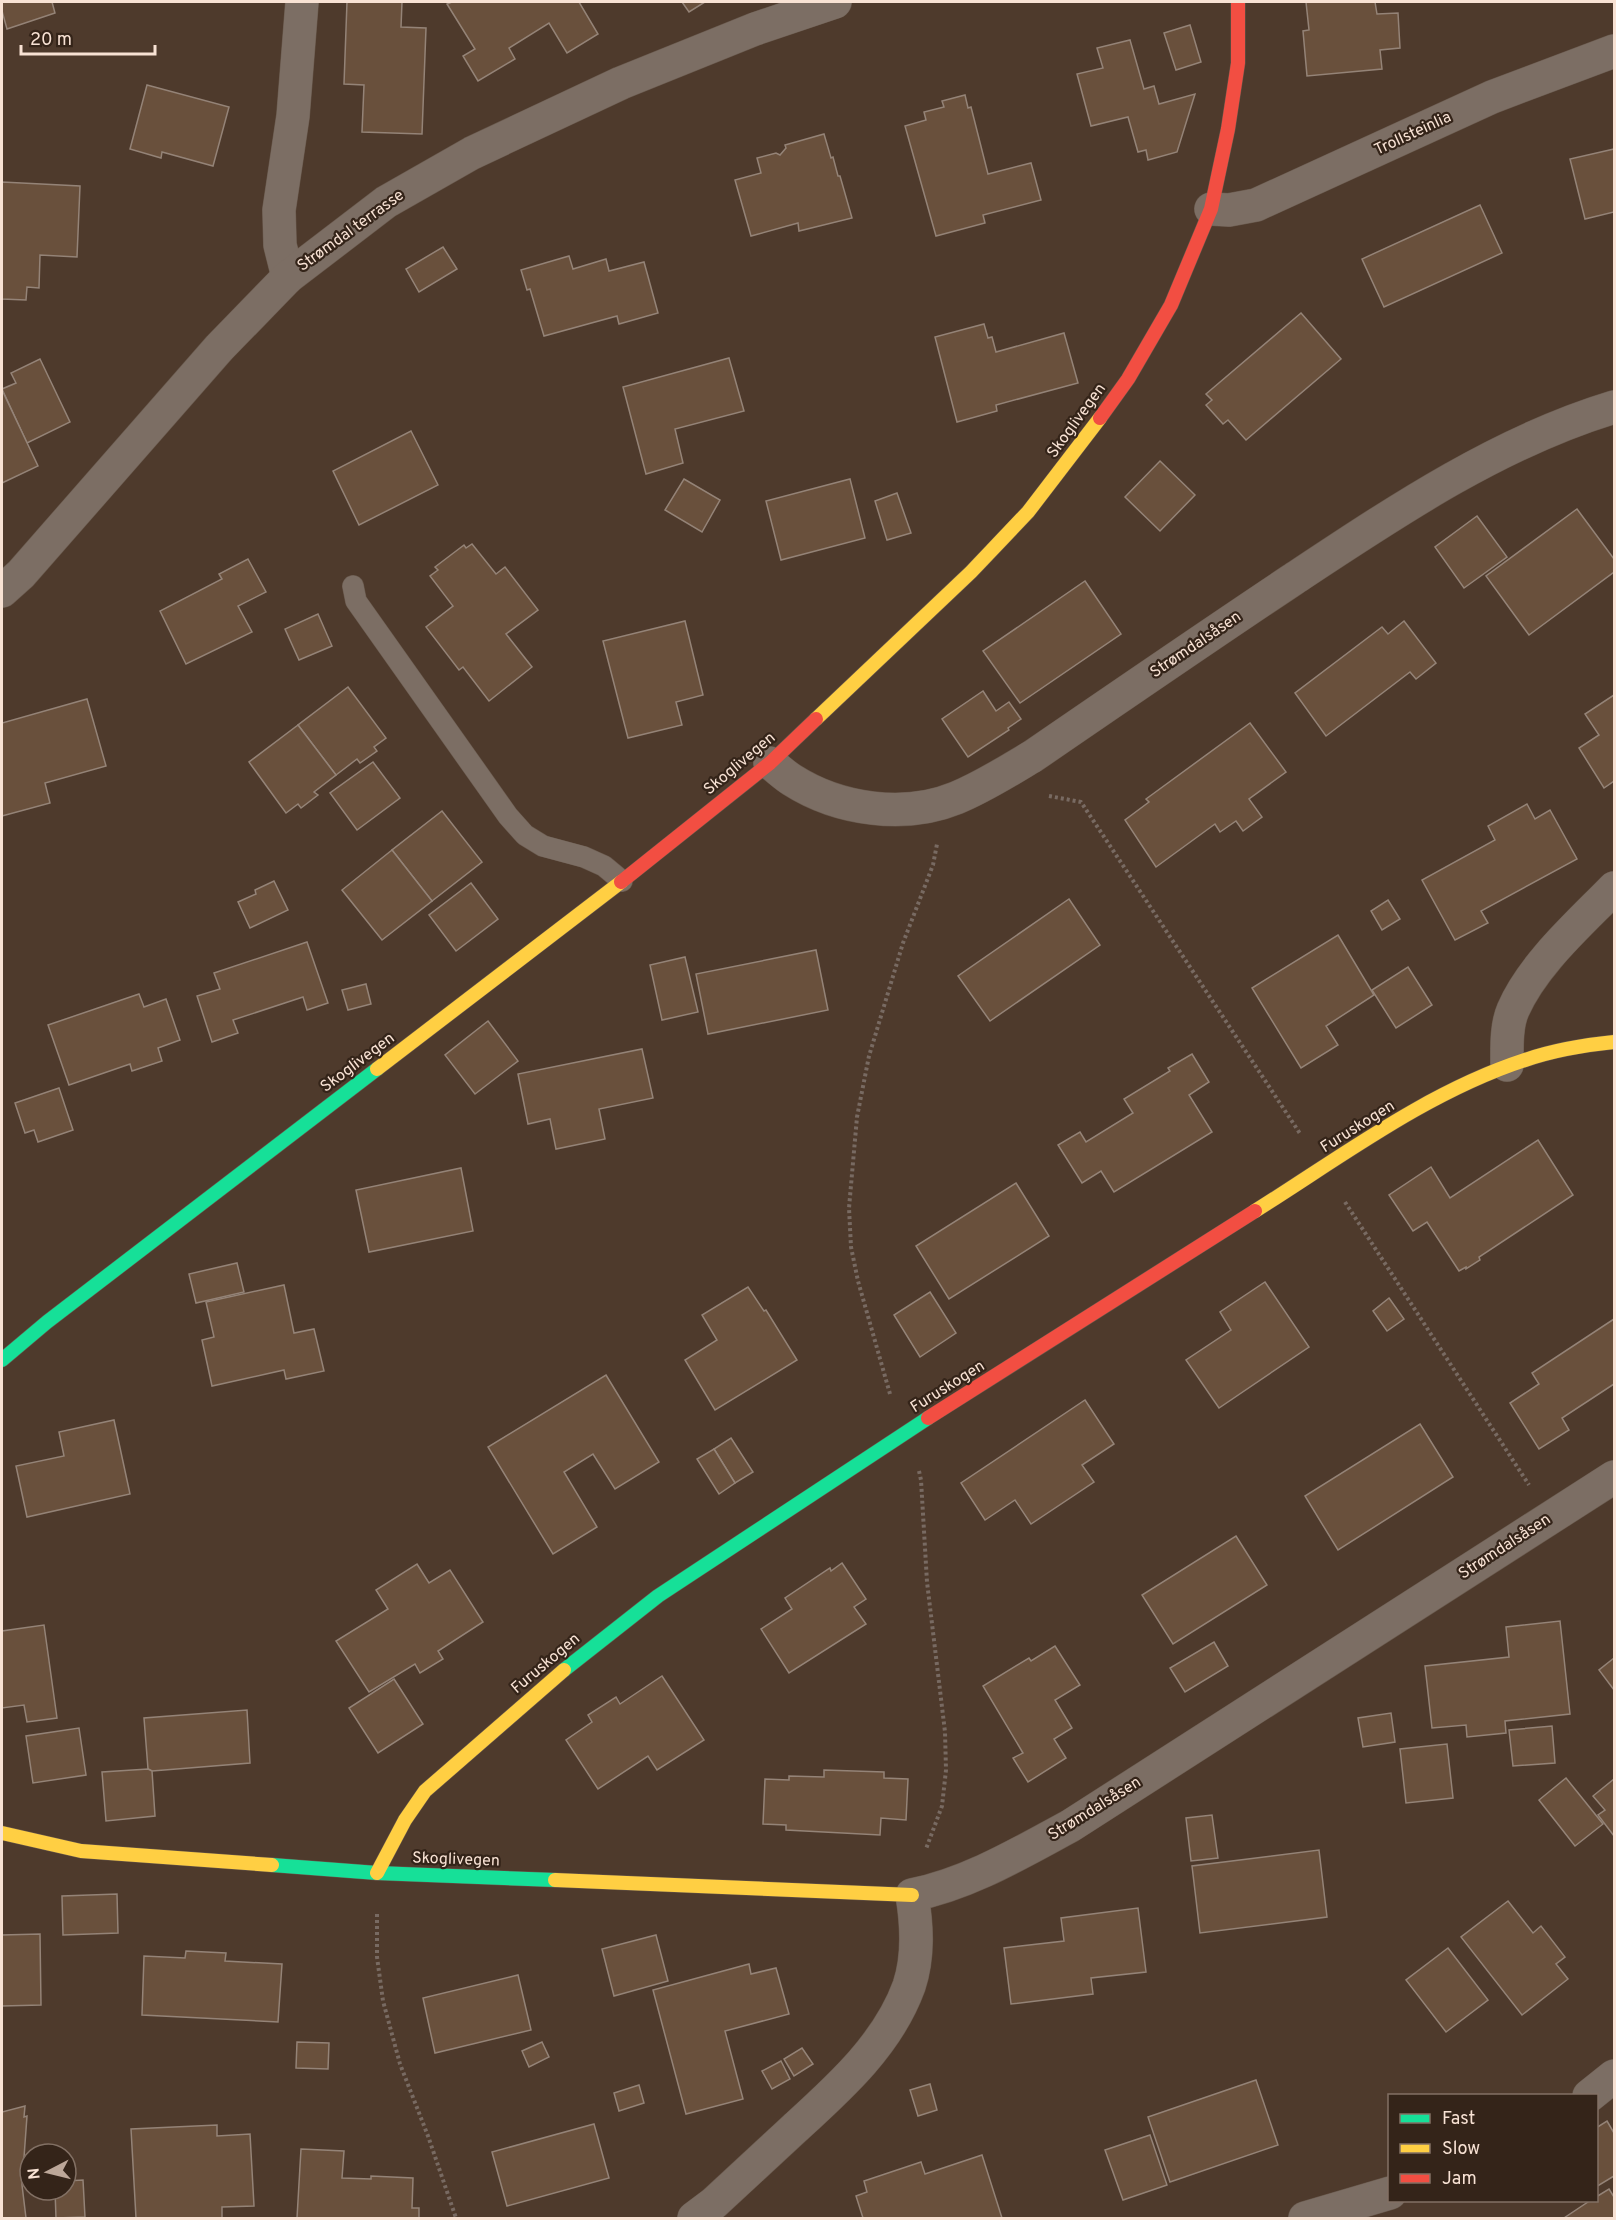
<svg xmlns="http://www.w3.org/2000/svg" width="1616" height="2220" font-family="Overpass,sans-serif">
<style>
.building{fill:#69503c;stroke:#948377;stroke-width:1.5}
.lines{fill:none;stroke-linecap:round;stroke-linejoin:round}
.lane-casing{stroke:#68584c;stroke-width:22}
.street-casing{stroke:#68584c;stroke-width:34}
.fast-casing{stroke:#68584c;stroke-width:15}
.slow-casing{stroke:#68584c;stroke-width:15}
.jam-casing{stroke:#68584c;stroke-width:15}
.path{stroke:#786a62;stroke-width:4;stroke-dasharray:3 3;stroke-linecap:butt}
.lane{stroke:#7c6e64;stroke-width:21}
.street{stroke:#7c6e64;stroke-width:33}
.fast{stroke:#16e098;stroke-width:14}
.slow{stroke:#ffcf43;stroke-width:14}
.jam{stroke:#f24e42;stroke-width:14}
.labels{text-anchor:middle;dominant-baseline:central;stroke-width:4.5;stroke-linejoin:round;paint-order:stroke}
.street-label{font-size:16px;fill:#f8e2d4;stroke:#342419}
</style>
<rect width="100%" height="100%" fill="#4e3a2c"/>
<g class="building">
<polygon points="2,2 52,2 55,13 7,29 2,11"/>
<polygon points="347,2 402,2 401,27 426,28 422,134 362,132 364,85 344,84"/>
<polygon points="452,2 579,2 598,34 567,53 549,23 509,48 515,59 478,81 463,56 475,49 447,4"/>
<polygon points="682,2 705,2 689,12"/>
<polygon points="1306,2 1375,2 1377,14 1398,13 1400,48 1380,50 1382,69 1307,76 1303,31 1309,30"/>
<polygon points="1190,25 1201,62 1176,70 1164,33"/>
<polygon points="1130,40 1144,89 1154,86 1159,104 1195,94 1177,152 1148,160 1146,150 1138,152 1128,117 1091,126 1077,74 1103,68 1097,48"/>
<polygon points="147,85 229,107 213,166 162,152 161,158 130,149"/>
<polygon points="965,95 968,108 971,107 988,174 1031,163 1041,200 983,215 985,223 936,236 905,126 926,120 924,112 944,107 942,101"/>
<polygon points="824,134 831,158 833,157 838,176 840,176 852,218 799,231 798,223 751,236 735,180 761,173 757,158 776,153 780,155 786,148 785,145"/>
<polygon points="1614,149 1614,212 1585,219 1570,159"/>
<polygon points="2,182 80,186 77,257 40,255 39,288 27,287 26,300 2,299"/>
<polygon points="1480,205 1502,253 1384,307 1362,259"/>
<polygon points="443,247 457,269 419,292 406,269"/>
<polygon points="569,256 573,269 606,259 609,271 644,262 658,313 619,324 617,316 544,336 530,289 527,290 521,270"/>
<polygon points="1301,313 1341,359 1246,440 1228,420 1223,424 1206,405 1212,400 1206,394"/>
<polygon points="984,324 988,338 992,337 996,352 1064,333 1078,383 996,405 997,411 957,422 935,337"/>
<polygon points="729,358 744,411 675,429 683,463 646,474 623,387"/>
<polygon points="40,359 70,422 27,443 2,389 16,383 11,373"/>
<polygon points="2,390 38,466 2,483"/>
<polygon points="411,431 438,485 359,525 333,471"/>
<polygon points="1160,461 1195,495 1160,531 1125,497"/>
<polygon points="684,479 720,500 702,532 665,510"/>
<polygon points="850,479 865,538 781,560 766,501"/>
<polygon points="897,493 911,533 887,540 875,501"/>
<polygon points="1577,509 1614,559 1614,572 1529,635 1486,576"/>
<polygon points="1477,516 1507,557 1464,588 1435,547"/>
<polygon points="472,544 496,574 505,567 538,610 506,634 532,667 489,701 463,667 459,670 426,627 453,606 430,576 438,570 435,567 464,545 466,548"/>
<polygon points="248,559 266,592 238,606 252,632 186,664 160,611 222,579 219,574"/>
<polygon points="1085,581 1121,634 1020,703 983,651"/>
<polygon points="318,614 332,646 299,660 285,629"/>
<polygon points="685,621 703,695 676,702 682,725 628,738 603,641"/>
<polygon points="1404,621 1436,663 1416,679 1410,672 1326,736 1295,693 1382,627 1388,634"/>
<polygon points="348,687 386,738 374,747 377,751 360,763 357,759 336,775 298,725"/>
<polygon points="983,691 996,711 1009,702 1021,719 1008,728 1009,730 968,757 942,719"/>
<polygon points="1614,695 1614,781 1604,788 1579,748 1599,735 1585,714"/>
<polygon points="87,699 106,766 45,783 50,803 2,816 2,723"/>
<polygon points="1250,723 1286,772 1249,799 1262,817 1243,831 1236,821 1220,832 1215,824 1156,867 1125,820 1149,802 1146,799"/>
<polygon points="298,725 336,775 314,792 318,795 301,808 298,804 286,813 249,762"/>
<polygon points="373,762 400,798 357,830 330,793"/>
<polygon points="1527,804 1535,819 1550,810 1577,859 1481,911 1488,923 1455,940 1422,880 1495,840 1488,826"/>
<polygon points="442,811 482,862 432,901 392,850"/>
<polygon points="392,850 432,901 382,940 342,890"/>
<polygon points="274,881 288,910 250,928 238,902 256,894 255,890"/>
<polygon points="471,883 498,919 456,951 429,915"/>
<polygon points="1069,899 1100,945 990,1021 958,976"/>
<polygon points="1388,900 1400,919 1382,930 1371,911"/>
<polygon points="1338,935 1374,995 1326,1026 1338,1045 1301,1068 1252,988"/>
<polygon points="307,942 328,1003 307,1010 303,997 233,1020 238,1033 212,1042 197,996 220,989 214,973"/>
<polygon points="816,950 828,1010 708,1034 696,974"/>
<polygon points="685,957 698,1012 662,1020 650,965"/>
<polygon points="1408,967 1432,1005 1396,1028 1372,990"/>
<polygon points="366,984 371,1004 348,1010 342,990"/>
<polygon points="139,994 144,1007 166,999 180,1040 158,1048 162,1061 132,1071 130,1064 69,1085 48,1025"/>
<polygon points="488,1021 518,1061 475,1094 445,1055"/>
<polygon points="642,1049 653,1098 599,1109 605,1139 556,1149 550,1119 528,1124 518,1074"/>
<polygon points="1192,1054 1209,1082 1189,1095 1212,1132 1114,1192 1101,1171 1082,1183 1058,1145 1080,1132 1086,1142 1133,1113 1124,1099 1170,1071 1168,1068"/>
<polygon points="59,1088 73,1130 38,1142 34,1130 25,1133 15,1103"/>
<polygon points="1538,1140 1573,1195 1479,1257 1480,1260 1466,1269 1466,1267 1459,1271 1427,1222 1413,1231 1389,1195 1431,1167 1450,1198"/>
<polygon points="461,1168 473,1231 369,1252 356,1190"/>
<polygon points="1016,1183 1049,1236 949,1299 916,1246"/>
<polygon points="237,1263 244,1292 196,1303 189,1274"/>
<polygon points="1265,1282 1309,1347 1219,1408 1186,1360 1231,1330 1220,1312"/>
<polygon points="284,1285 294,1333 314,1329 324,1371 286,1379 284,1370 212,1386 202,1340 214,1337 206,1302"/>
<polygon points="748,1287 764,1311 766,1310 797,1360 715,1410 685,1360 717,1340 702,1315"/>
<polygon points="930,1292 956,1333 920,1357 894,1315"/>
<polygon points="1389,1298 1404,1319 1387,1331 1373,1311"/>
<polygon points="1614,1319 1614,1384 1562,1418 1569,1430 1539,1449 1510,1403 1539,1384 1532,1373"/>
<polygon points="606,1375 659,1462 615,1489 593,1454 564,1472 597,1527 553,1554 488,1447"/>
<polygon points="1085,1400 1114,1444 1082,1465 1094,1482 1031,1524 1015,1500 985,1520 961,1483"/>
<polygon points="114,1420 130,1494 27,1517 16,1466 64,1456 59,1432"/>
<polygon points="1420,1424 1453,1477 1338,1550 1305,1496"/>
<polygon points="731,1438 753,1472 735,1483 714,1449"/>
<polygon points="714,1449 735,1483 719,1494 697,1459"/>
<polygon points="1236,1536 1267,1585 1173,1644 1142,1595"/>
<polygon points="842,1563 866,1599 854,1607 866,1624 789,1673 761,1629 792,1609 785,1598 830,1568 831,1571"/>
<polygon points="417,1564 429,1583 450,1570 483,1622 438,1651 443,1659 420,1673 415,1664 369,1692 336,1641 388,1609 376,1590"/>
<polygon points="1560,1621 1570,1714 1505,1721 1506,1733 1467,1737 1466,1725 1432,1728 1425,1666 1509,1657 1506,1627"/>
<polygon points="44,1625 57,1718 27,1722 24,1705 2,1708 2,1631"/>
<polygon points="1214,1642 1228,1666 1185,1692 1170,1668"/>
<polygon points="1055,1646 1080,1685 1055,1700 1072,1728 1054,1739 1066,1758 1028,1782 1013,1758 1023,1753 983,1686 1029,1658 1031,1661"/>
<polygon points="1614,1658 1614,1690 1599,1670"/>
<polygon points="662,1676 704,1740 657,1770 648,1756 598,1789 566,1740 592,1722 588,1715 616,1697 620,1704"/>
<polygon points="394,1679 423,1724 378,1753 349,1708"/>
<polygon points="247,1710 250,1763 152,1771 148,1769 144,1718"/>
<polygon points="1391,1713 1395,1742 1363,1747 1358,1718"/>
<polygon points="1552,1726 1555,1763 1513,1766 1509,1730"/>
<polygon points="79,1728 86,1775 33,1783 26,1736"/>
<polygon points="1447,1744 1453,1798 1406,1803 1400,1749"/>
<polygon points="148,1769 152,1771 155,1816 106,1821 102,1772"/>
<polygon points="824,1770 884,1772 884,1778 908,1779 906,1820 881,1818 880,1835 786,1830 786,1825 763,1824 765,1779 789,1780 789,1776 824,1777"/>
<polygon points="1566,1778 1603,1824 1575,1846 1539,1800"/>
<polygon points="1614,1779 1614,1836 1598,1815 1605,1810 1593,1796"/>
<polygon points="1212,1815 1218,1858 1191,1861 1186,1818"/>
<polygon points="1319,1850 1327,1917 1200,1933 1192,1866"/>
<polygon points="117,1894 118,1933 63,1935 62,1896"/>
<polygon points="1508,1901 1533,1933 1541,1926 1565,1957 1556,1964 1568,1979 1522,2015 1461,1937"/>
<polygon points="1138,1908 1146,1972 1091,1978 1093,1994 1011,2004 1004,1948 1064,1941 1061,1918"/>
<polygon points="40,1934 41,2005 2,2006 2,1935"/>
<polygon points="656,1935 668,1981 614,1996 602,1949"/>
<polygon points="1448,1948 1488,2000 1446,2032 1406,1980"/>
<polygon points="186,1951 226,1953 225,1961 282,1964 278,2022 142,2015 144,1956 185,1958"/>
<polygon points="749,1964 751,1974 776,1968 789,2014 725,2031 743,2099 686,2114 653,1990"/>
<polygon points="518,1975 531,2030 435,2053 423,1998"/>
<polygon points="297,2042 329,2043 328,2069 296,2068"/>
<polygon points="542,2042 549,2057 529,2067 522,2051"/>
<polygon points="802,2048 813,2064 794,2076 784,2059"/>
<polygon points="781,2061 790,2079 772,2089 762,2071"/>
<polygon points="1256,2080 1278,2145 1170,2182 1148,2117"/>
<polygon points="930,2084 937,2110 918,2116 910,2090"/>
<polygon points="639,2085 644,2103 619,2111 614,2093"/>
<polygon points="25,2106 24,2117 27,2116 22,2185 26,2218 2,2218 2,2112"/>
<polygon points="1607,2121 1614,2133 1614,2176 1596,2187 1596,2128"/>
<polygon points="594,2124 609,2178 507,2206 492,2152"/>
<polygon points="217,2125 217,2136 250,2134 254,2206 222,2207 222,2218 136,2218 131,2129"/>
<polygon points="1150,2135 1167,2185 1123,2200 1105,2150"/>
<polygon points="301,2149 344,2151 342,2178 371,2179 371,2176 413,2178 412,2208 419,2208 419,2218 297,2218"/>
<polygon points="982,2155 1002,2218 863,2218 856,2196 867,2192 864,2181 921,2162 925,2174"/>
<polygon points="83,2180 85,2217 56,2218 55,2190 66,2190 66,2181"/>
<polygon points="1609,2189 1614,2197 1614,2218 1564,2218 1591,2200 1596,2200 1596,2197"/>
</g>
<g class="lines">
<g class="lane-casing">
<polyline id="lane" points="353,586 356,601 508,816 525,835 543,846 584,857 604,866 622,881"/>
</g>
<g class="street-casing">
<g id="street">
<polyline points="1211,209 1229,210 1256,205 1492,97 1614,51"/>
<polyline points="288,277 280,245 279,210 293,116 302,2"/>
<polyline points="2,591 21,574 219,348 288,277 386,202 472,153 621,83 755,29 835,2"/>
<path d="M 770,763 C 777,768 784,775 792,780 C 839,810 905,819 956,798 C 983,787 1008,771 1033,756 C 1119,697 1205,638 1292,580 C 1393,513 1498,442 1614,407"/>
<path d="M 1507,1065 C 1507,1048 1506,1026 1513,1010 C 1533,964 1580,923 1614,888"/>
<polyline points="1589,2096 1614,2076"/>
<path d="M 694,2218 L 714,2203 C 741,2178 768,2153 795,2128 C 840,2087 888,2044 909,1986 C 919,1956 917,1925 912,1895 C 968,1884 1020,1853 1070,1826 L 1614,1477"/>
<polyline points="1305,2218 1390,2193"/>
</g>
</g>
<g class="fast-casing">
<g id="fast">
<polyline points="2,1360 47,1322 377,1069"/>
<polyline points="564,1670 658,1596 928,1418"/>
<polyline points="272,1865 377,1873 555,1880"/>
</g>
</g>
<g class="slow-casing">
<g id="slow">
<polyline points="816,719 971,572 1028,512 1100,418"/>
<polyline points="377,1069 621,882"/>
<path d="M 1255,1211 C 1341,1157 1427,1092 1525,1060 C 1554,1050 1584,1045 1614,1042"/>
<polyline points="2,1833 81,1851 272,1865"/>
<polyline points="377,1873 405,1820 425,1791 564,1670"/>
<polyline points="555,1880 912,1895"/>
</g>
</g>
<g class="jam-casing">
<g id="jam">
<polyline points="1100,418 1128,379 1171,305 1211,209 1228,129 1238,63 1238,2"/>
<polyline points="621,882 770,763 816,719"/>
<polyline points="928,1418 1255,1211"/>
</g>
</g>
<g class="path">
<polyline points="1049,796 1081,802 1301,1135"/>
<polyline points="1345,1202 1529,1485"/>
<polyline points="890,1394 858,1281 851,1247 849,1208 857,1117 869,1056 903,943 933,865 937,844"/>
<polyline points="919,1471 921,1480 927,1582 945,1732 946,1770 942,1806 926,1849"/>
<polyline points="377,1914 377,1957 383,2001 400,2064 428,2136 456,2218"/>
</g>
<use href="#lane" class="lane"/>
<use href="#street" class="street"/>
<use href="#fast" class="fast"/>
<use href="#slow" class="slow"/>
<use href="#jam" class="jam"/>
</g>
<g class="labels">
<g class="street-label">
<text transform="translate(1413 134) rotate(-25)">Trollsteinlia</text>
<text transform="translate(351 231) rotate(-36)">Strømdal terrasse</text>
<text transform="translate(1077 421) rotate(-54)">Skoglivegen</text>
<text transform="translate(1196 645) rotate(-34)">Strømdalsåsen</text>
<text transform="translate(740 764) rotate(-40)">Skoglivegen</text>
<text transform="translate(358 1063) rotate(-37)">Skoglivegen</text>
<text transform="translate(1358 1127) rotate(-32)">Furuskogen</text>
<text transform="translate(948 1387) rotate(-32)">Furuskogen</text>
<text transform="translate(1505 1547) rotate(-33)">Strømdalsåsen</text>
<text transform="translate(546 1664) rotate(-40)">Furuskogen</text>
<text transform="translate(1095 1809) rotate(-32)">Strømdalsåsen</text>
<text transform="translate(456 1860) rotate(2)">Skoglivegen</text>
</g>
</g>
<rect width="1616" height="2220" fill="none" stroke="#f8e2d4" stroke-width="6"/>
<rect x="1388" y="2094" width="210" height="108" fill="#342419" stroke="#827064" stroke-width="1.5"/>
<rect x="1400" y="2114" width="30" height="9" fill="#16e098" stroke="#827064" stroke-width="1.5"/>
<text x="1442" y="2124" font-size="18" fill="#f8e2d4">Fast</text>
<rect x="1400" y="2144" width="30" height="9" fill="#ffcf43" stroke="#827064" stroke-width="1.5"/>
<text x="1442" y="2154" font-size="18" fill="#f8e2d4">Slow</text>
<rect x="1400" y="2174" width="30" height="9" fill="#f24e42" stroke="#827064" stroke-width="1.5"/>
<text x="1442" y="2184" font-size="18" fill="#f8e2d4">Jam</text>
<g transform="translate(48 2172) rotate(263)"><circle r="28" fill="#342419" stroke="#827064" stroke-width="1.5"/>
<path d="M0-4.5L10 22L0 15L-10 22Z" fill="#bca799"/>
<text y="-9" font-size="16" font-weight="bold" text-anchor="middle" fill="#f8e2d4">N</text>
</g>
<path d="M21 45v9h134v-9" fill="none" stroke="#f8e2d4" stroke-width="3"/>
<text x="30" y="45" font-size="18" fill="#f8e2d4" stroke="#342419" stroke-width="4.5" paint-order="stroke">20 m</text>
</svg>
